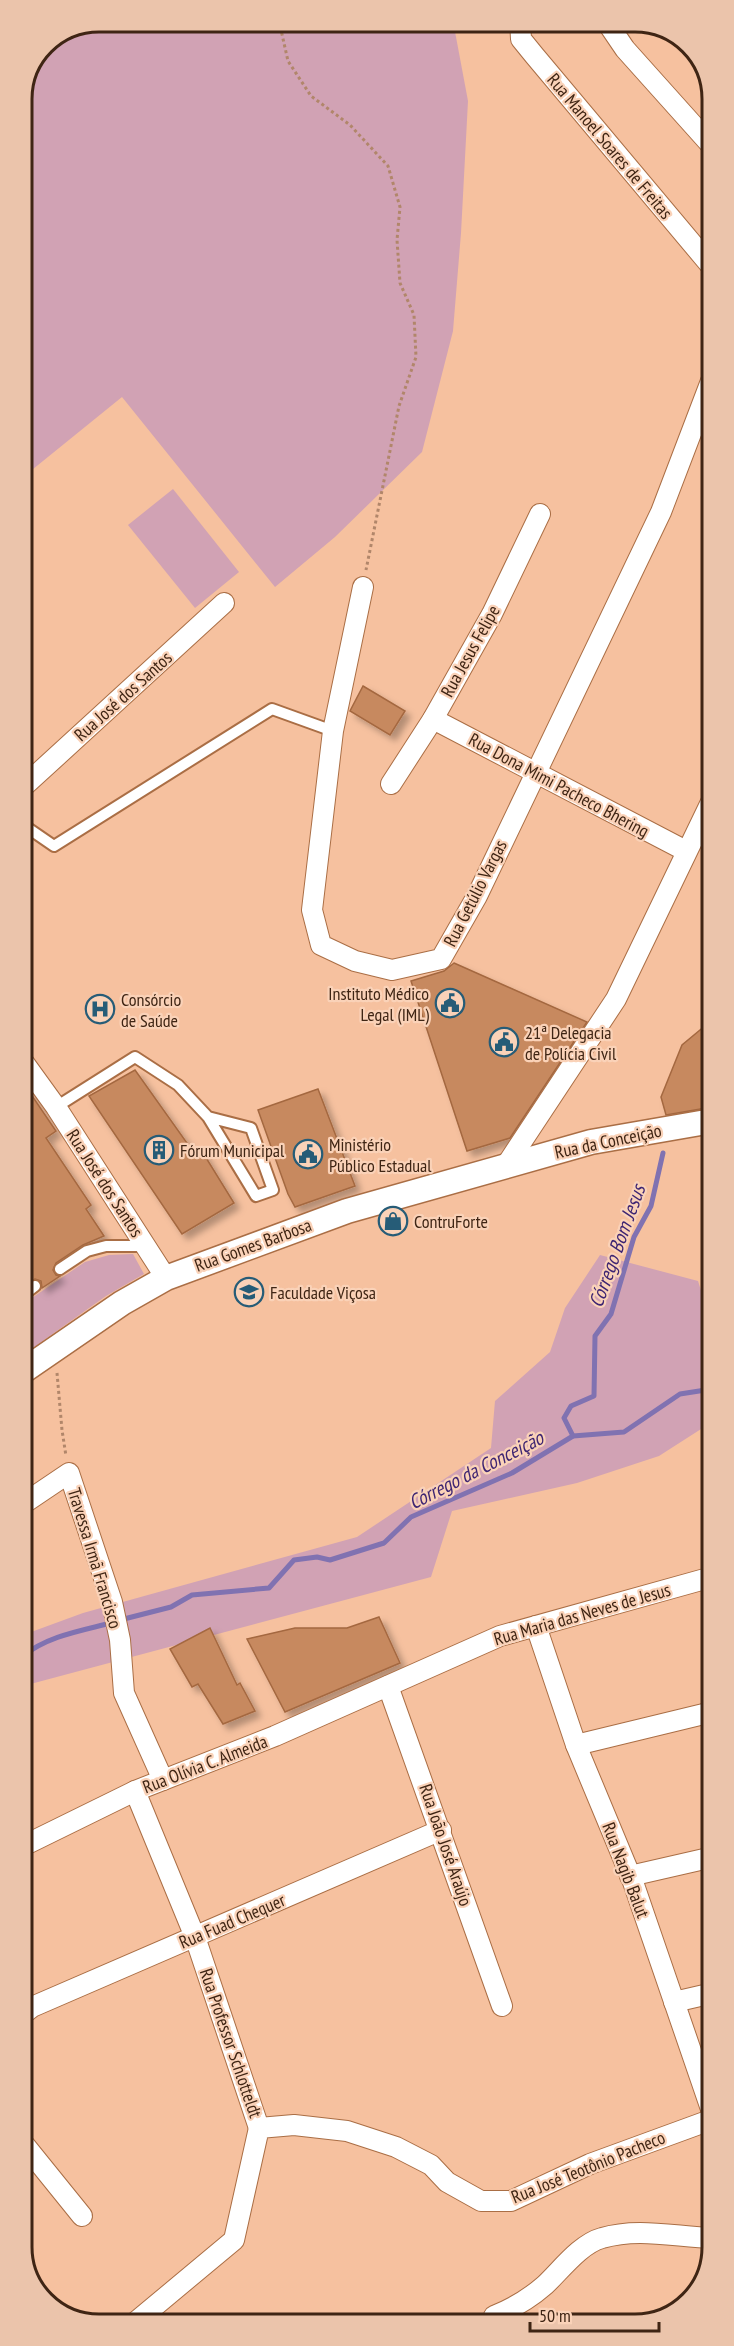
<svg xmlns="http://www.w3.org/2000/svg" width="734" height="2346" font-family="'PT Sans Narrow',sans-serif">
<style>
.green{fill:#d1a2b4}
.lines{fill:none;stroke-linecap:round;stroke-linejoin:round}
.stream{stroke:#8072b1;stroke-width:5}
.building{fill:#c7895f;stroke:#a46840;stroke-width:1.5;filter:url(#shadow)}
.service-casing{stroke:#aa6e45;stroke-width:14}
.minor-casing{stroke:#aa6e45;stroke-width:22}
.tertiary-casing{stroke:#aa6e45;stroke-width:27}
.path{stroke:#b1866a;stroke-width:3;stroke-dasharray:3 3;stroke-linecap:butt}
.service{stroke:#fff;stroke-width:10}
.minor{stroke:#fff;stroke-width:20}
.tertiary{stroke:#fff;stroke-width:24}
.labels{text-anchor:middle;dominant-baseline:central;stroke-width:4.5;stroke-linejoin:round;paint-order:stroke}
.street-label{font-size:18px;fill:#3f2514;stroke:#fad2b8}
.poi-label{font-size:18px;fill:#3f2514;stroke:#fad2b8;text-anchor:start}
.water-label{font-size:20px;font-style:italic;fill:#3e2572;stroke:#fad2b8}
.rim{fill:none;stroke:#3f2514;stroke-width:3}
</style>
<defs>
<filter id="shadow"><feDropShadow dx="5.5" dy="5.5" stdDeviation="3" flood-color="#0004"/></filter>
</defs>
<rect width="100%" height="100%" fill="#f6c19f"/>
<g class="green">
<polygon points="120,21 453,21 468,101 461,233 453,331 422,452 335,537 275,587 122,397 22,478 21,94 42,49"/>
<polygon points="173,489 239,572 195,608 128,525"/>
<polygon points="133,1254 144,1274 106,1296 23,1355 23,1304 85,1262 109,1255"/>
<polygon points="600,1255 698,1281 712,1325 712,1422 659,1456 577,1483 452,1511 431,1577 23,1686 23,1635 83,1613 357,1537 491,1448 495,1401 550,1352 565,1308"/>
</g>
<g class="lines">
<g class="stream">
<polyline points="573,1436 564,1418 571,1406 594,1396 595,1336 611,1314 634,1237 651,1206 663,1153"/>
<polyline points="120,1620 171,1607 192,1595 269,1588 294,1560 317,1557 330,1560 384,1543 411,1517 512,1473 573,1436 624,1432 680,1394 712,1389"/>
<path d="M 23,1656 C 48,1636 80,1631 111,1623"/>
</g>
</g>
<g class="building">
<polygon points="363,686 405,711 390,735 350,711"/>
<polygon points="454,963 587,1022 510,1138 467,1151 411,981 444,971"/>
<polygon points="712,1020 712,1107 666,1115 661,1097 682,1045"/>
<polygon points="135,1070 194,1153 200,1148 234,1203 182,1234 89,1096"/>
<polygon points="22,1081 56,1131 46,1138 91,1205 86,1209 104,1236 83,1245 56,1263 53,1270 56,1275 60,1276 42,1288 41,1281 35,1279 22,1286"/>
<polygon points="318,1089 355,1186 295,1207 288,1194 258,1110"/>
<polygon points="379,1617 400,1663 285,1712 247,1639 295,1628 347,1628"/>
<polygon points="210,1628 237,1685 240,1683 255,1711 223,1724 198,1684 192,1687 170,1649"/>
</g>
<g class="lines">
<g class="service-casing">
<g id="service">
<polyline points="22,824 54,846 272,709 333,731"/>
<polyline points="56,1107 135,1057 178,1085 208,1117 256,1196 273,1190 251,1128 208,1117"/>
<polyline points="60,1269 87,1251 106,1246 146,1246"/>
<polyline points="22,1296 35,1286"/>
</g>
</g>
<g class="minor-casing">
<g id="minor">
<polyline points="520,21 521,39 534,55 711,266"/>
<polyline points="606,21 625,49 711,145"/>
<polyline points="363,587 333,731 312,910 321,945 355,961 392,970 441,959 477,896 661,512 711,381"/>
<polyline points="433,719 686,851"/>
<polyline points="391,784 433,719 492,614 540,514"/>
<polyline points="22,788 224,603"/>
<polyline points="22,1060 56,1107 166,1278"/>
<polyline points="505,1167 616,999 711,802"/>
<polyline points="23,1504 69,1473 112,1602 120,1640 124,1693 163,1780"/>
<polyline points="536,1626 576,1745 633,1882 713,2115"/>
<polyline points="388,1686 502,2006"/>
<polyline points="576,1745 712,1712"/>
<polyline points="135,1791 195,1937 259,2128"/>
<polyline points="23,1846 135,1791 275,1736 500,1636 712,1577"/>
<polyline points="630,1876 713,1857"/>
<polyline points="674,2002 713,1993"/>
<polyline points="23,2014 32,2007 441,1830"/>
<polyline points="23,2143 82,2216"/>
<path d="M 494,2316 C 514,2308 529,2299 545,2285 C 561,2270 580,2244 602,2238 C 638,2227 676,2237 713,2238"/>
<polyline points="132,2325 234,2240 259,2128 294,2125 347,2131 396,2147 431,2165 447,2182 481,2201 511,2201 590,2164 713,2119"/>
</g>
</g>
<g class="tertiary-casing">
<polyline id="tertiary" points="23,1371 122,1303 166,1278 347,1211 591,1142 712,1121"/>
</g>
<g class="path">
<polyline points="279,21 288,61 311,96 350,125 388,166 400,207 397,240 400,283 414,315 416,357 399,406 366,570"/>
<polyline points="57,1373 62,1430 66,1456"/>
</g>
<use href="#service" class="service"/>
<use href="#minor" class="minor"/>
<use href="#tertiary" class="tertiary"/>
</g>
<defs>
<g id="civic-ring" transform="scale(1.5)"><circle r="9.5" fill="#fad2b8" stroke="#265c77" stroke-width="1.5"/><path d="M-.6-6.5H3V-4.5H.6V-3L4-1V1h2V6H-6V1h2V-1L-.6-3ZM-1.2 2.5V6h2.4V2.5Z" fill="#265c77"/></g>
<g id="hospital-ring" transform="scale(1.5)"><circle r="9.5" fill="#fad2b8" stroke="#265c77" stroke-width="1.5"/><path d="M-5-5h3v3.5h4V-5h3V5h-3V1.5h-4V5h-3Z" fill="#265c77"/></g>
<g id="building-ring" transform="scale(1.5)"><circle r="9.5" fill="#fad2b8" stroke="#265c77" stroke-width="1.5"/><path d="M-4-6H4V6H1V3H-1V6H-4ZM-2.5-4.3h1.7v1.8h-1.7ZM.8-4.3h1.7v1.8H.8ZM-2.5-1h1.7V.8h-1.7ZM.8-1h1.7V.8H.8Z" fill="#265c77"/></g>
<g id="shop-ring" transform="scale(1.5)"><circle r="9.5" fill="#fad2b8" stroke="#265c77" stroke-width="1.5"/><path d="M-5-2.5h2.3a2.7 3.5 0 0 1 5.4 0H5L5.5 6h-11ZM-1.5-2.5h3a1.5 2.3 0 0 0-3 0Z" fill="#265c77"/></g>
<g id="university-ring" transform="scale(1.5)"><circle r="9.5" fill="#fad2b8" stroke="#265c77" stroke-width="1.5"/><path d="M0-5L7-2L0 1L-7-2ZM-4 1L0 2.5L4 1V4Q0 6-4 4Z" fill="#265c77"/></g>
</defs>
<g fill-rule="evenodd">
<use href="#civic-ring" x="450" y="1003"/>
<use href="#hospital-ring" x="100" y="1009"/>
<use href="#civic-ring" x="504" y="1042"/>
<use href="#building-ring" x="159" y="1150"/>
<use href="#civic-ring" x="308" y="1154"/>
<use href="#shop-ring" x="393" y="1221"/>
<use href="#university-ring" x="249" y="1292"/>
</g>
<g class="labels">
<g class="street-label">
<text transform="translate(610 146) rotate(50)">Rua Manoel Soares de Freitas</text>
<text transform="translate(470 651) rotate(-61)">Rua Jesus Felipe</text>
<text transform="translate(123 696) rotate(-42)">Rua José dos Santos</text>
<text transform="translate(559 785) rotate(28)">Rua Dona Mimi Pacheco Bhering</text>
<text transform="translate(475 893) rotate(-63)">Rua Getúlio Vargas</text>
<text transform="translate(608 1141) rotate(-12)">Rua da Conceição</text>
<text transform="translate(105 1183) rotate(57)">Rua José dos Santos</text>
<text transform="translate(253 1245) rotate(-20)">Rua Gomes Barbosa</text>
<text transform="translate(95 1558) rotate(73)">Travessa Irmã Francisco</text>
<text transform="translate(582 1614) rotate(-16)">Rua Maria das Neves de Jesus</text>
<text transform="translate(205 1764) rotate(-21)">Rua Olívia C. Almeida</text>
<text transform="translate(446 1845) rotate(71)">Rua João José Araújo</text>
<text transform="translate(626 1870) rotate(69)">Rua Nagib Balut</text>
<text transform="translate(232 1921) rotate(-23)">Rua Fuad Chequer</text>
<text transform="translate(231 2043) rotate(71)">Rua Professor Schlotteldt</text>
<text transform="translate(588 2167) rotate(-22)">Rua José Teotônio Pacheco</text>
</g>
<g class="poi-label">
<text x="429" y="993" text-anchor="end">Instituto Médico<tspan x="429" dy="21">Legal (IML)</tspan></text>
<text x="121" y="999">Consórcio<tspan x="121" dy="21">de Saúde</tspan></text>
<text x="525" y="1032">21ª Delegacia<tspan x="525" dy="21">de Polícia Civil</tspan></text>
<text x="329" y="1144">Ministério<tspan x="329" dy="21">Público Estadual</tspan></text>
<text x="180" y="1150">Fórum Municipal</text>
<text x="414" y="1221">ContruForte</text>
<text x="270" y="1292">Faculdade Viçosa</text>
</g>
<g class="water-label">
<text transform="translate(617 1246) rotate(-70)">Córrego Bom Jesus</text>
<text transform="translate(476 1470) rotate(-27)">Córrego da Conceição</text>
</g>
</g>
<path d="M0 0H734V2346H0ZM99 32H635A67 67 0 0 1 702 99V2247A67 67 0 0 1 635 2314H99A67 67 0 0 1 32 2247V99A67 67 0 0 1 99 32Z" fill="#ebc4ab" fill-rule="evenodd"/>
<path class="rim" d="M99 32H635A67 67 0 0 1 702 99V2247A67 67 0 0 1 635 2314H99A67 67 0 0 1 32 2247V99A67 67 0 0 1 99 32Z"/>
<path d="M530 2322v9h129v-9" fill="none" stroke="#3f2514" stroke-width="3"/>
<text x="539" y="2322" font-size="18" fill="#3f2514" stroke="#fad2b8" stroke-width="4.5" paint-order="stroke">50 m</text>
</svg>
